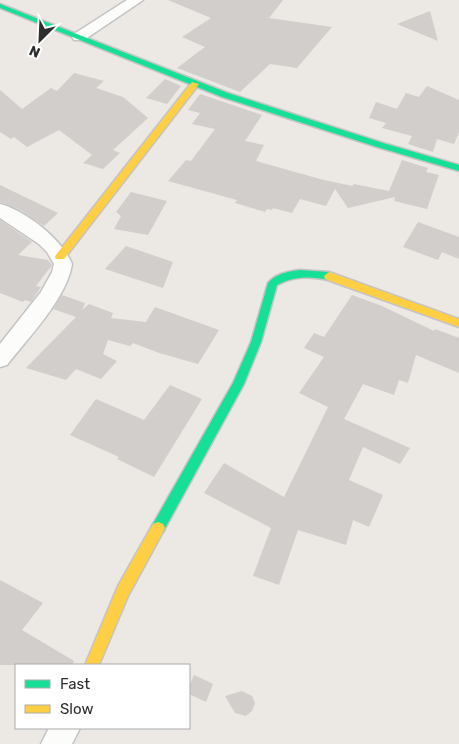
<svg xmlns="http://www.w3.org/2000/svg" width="459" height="744" font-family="Rubik,sans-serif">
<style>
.building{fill:#d1cecb}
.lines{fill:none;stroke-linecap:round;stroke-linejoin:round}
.street-casing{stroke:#c5c4c5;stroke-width:3}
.fast-casing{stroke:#c5c4c5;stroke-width:3}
.slow-casing{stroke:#c5c4c5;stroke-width:3}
.street{fill:#fcfcfb;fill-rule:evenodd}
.fast{fill:#16e098;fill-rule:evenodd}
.slow{fill:#ffcf43;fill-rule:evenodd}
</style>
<rect width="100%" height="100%" fill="#ece8e4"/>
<g class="building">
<polygon points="168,0 283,0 269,18 332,27 297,68 270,64 240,92 177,68 205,47 182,37 211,18"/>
<polygon points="430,11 438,41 397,24"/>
<polygon points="74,73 104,81 96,88 123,97 148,118 113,150 120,153 103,169 83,163 92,155 59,130 27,147 14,137 11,139 0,132 0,90 22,109 51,88 57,91"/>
<polygon points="165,79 181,86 167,104 146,98"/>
<polygon points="427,86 459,100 459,132 454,144 437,139 433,152 408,144 412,136 382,128 386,123 369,118 376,102 397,109 406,93 419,97"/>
<polygon points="200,94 262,115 245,141 264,145 256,161 320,179 352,186 354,184 389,191 402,160 428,168 426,172 439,175 427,209 394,201 395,197 348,208 335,189 326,206 300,199 292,213 273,208 272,210 267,209 265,212 235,203 237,200 168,181 186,160 191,161 215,129 192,124 200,113 188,110"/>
<polygon points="0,185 58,213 44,226 22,211 0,202"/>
<polygon points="131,192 167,201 148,235 114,229 121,216 116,212"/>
<polygon points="0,220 32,242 18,255 48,260 52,265 36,286 41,287 31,302 25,300 23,302 0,293"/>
<polygon points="418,222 459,237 459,259 442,252 438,260 403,247"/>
<polygon points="126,246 173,262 163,288 105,269"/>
<polygon points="62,295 85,303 82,310 89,304 113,313 111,318 146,322 155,307 219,330 198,364 159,353 133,343 130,346 108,340 103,354 117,361 101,379 76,369 66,380 26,368 76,317 53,309"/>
<polygon points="352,295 382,306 434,331 435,329 459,338 459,373 416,355 408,383 399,380 394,395 363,384 344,419 410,448 400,464 363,447 349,480 383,495 369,527 353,520 346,545 298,530 279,585 253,576 271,528 204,493 224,463 284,497 328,407 299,393 324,357 304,348 314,333 324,337"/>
<polygon points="170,385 202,399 154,477 117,459 119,457 70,435 96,399 144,420"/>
<polygon points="0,580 43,603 22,630 74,661 72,665 0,665"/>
<polygon points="194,675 213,684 206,702 189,694 189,687"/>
<polygon points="242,691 252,696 255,703 252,711 246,716 235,713 225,696"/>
</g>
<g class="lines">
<g class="street-casing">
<g id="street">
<polygon points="127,0 143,0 84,40 74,40 72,37 74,34"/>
<path d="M 0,204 C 26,211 62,239 72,264 C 67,298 28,338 7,365 L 0,367 L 0,344 L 41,292 L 52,272 L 54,264 L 47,252 L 39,244 L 0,218 Z"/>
<polygon points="49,728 80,728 72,744 41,744"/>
</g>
</g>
<g class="fast-casing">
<g id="fast">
<polygon points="0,4 228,93 383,143 459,165 459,171 377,147 222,97 0,8"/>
<path d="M 300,270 L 329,272 L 334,276 L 329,280 C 310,276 294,276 277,285 L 261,342 L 244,384 L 163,532 L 158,534 L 153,532 L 151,528 L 153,524 L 233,383 L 251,342 L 268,283 C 275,274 289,271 300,270 Z"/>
</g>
</g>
<g class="slow-casing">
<g id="slow">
<polygon points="192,82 199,84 64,259 56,259 55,257 56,255"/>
<polygon points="329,272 459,319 459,327 325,279 324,276"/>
<polygon points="158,522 163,524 165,528 128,596 99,665 85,665 118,586 153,524"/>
</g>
</g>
<use href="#street" class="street"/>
<use href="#fast" class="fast"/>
<use href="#slow" class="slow"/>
</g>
<rect x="15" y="664" width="175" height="65" fill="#ffffff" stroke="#ababab"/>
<rect x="25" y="680" width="25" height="8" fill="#16e098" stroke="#ababab"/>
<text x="60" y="689" font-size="15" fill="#2e2e2e">Fast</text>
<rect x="25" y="705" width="25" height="8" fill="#ffcf43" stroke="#ababab"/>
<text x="60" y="714" font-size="15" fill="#2e2e2e">Slow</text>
<g transform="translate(40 40) rotate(204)" stroke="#ffffff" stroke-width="4" paint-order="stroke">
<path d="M0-4L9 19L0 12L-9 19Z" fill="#2e2e2e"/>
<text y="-8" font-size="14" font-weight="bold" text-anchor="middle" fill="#2e2e2e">N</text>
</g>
</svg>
